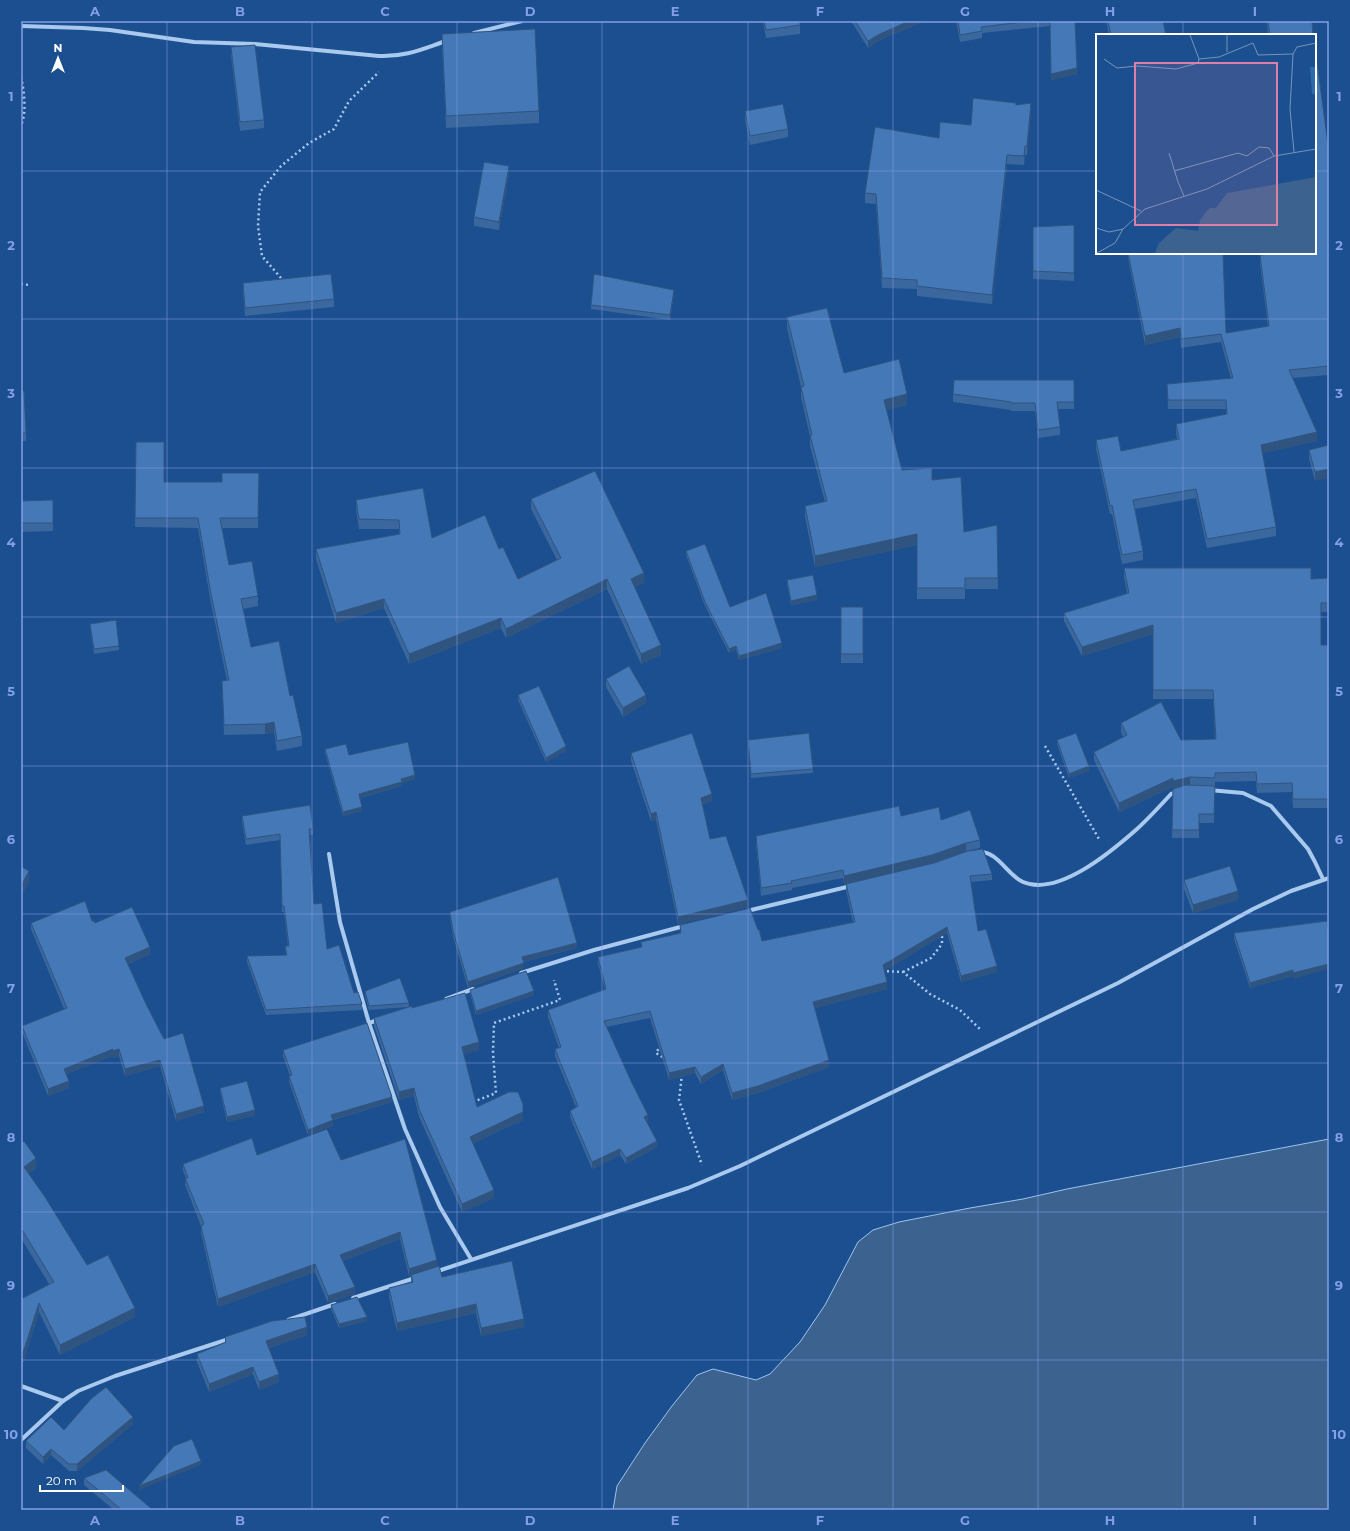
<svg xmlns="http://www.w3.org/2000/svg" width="1350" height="1531" font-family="Montserrat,sans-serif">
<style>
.water{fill:#3c6290;stroke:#9cc4f0}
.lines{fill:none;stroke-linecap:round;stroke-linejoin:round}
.path{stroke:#a9c9ee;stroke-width:2.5;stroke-dasharray:2 3;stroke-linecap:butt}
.minor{stroke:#a9c9ee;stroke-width:4}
.wall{fill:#3a679d}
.shaded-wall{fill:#305480}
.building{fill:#4478b7;stroke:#305480}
.grid{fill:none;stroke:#839eea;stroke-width:1;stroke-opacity:0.55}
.inset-road{fill:none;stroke:#7695bc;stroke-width:1}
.view{fill:#dd80a5;fill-opacity:0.15;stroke:#dd80a5;stroke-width:2}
.inset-edge{fill:none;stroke:#fff;stroke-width:2}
.neatline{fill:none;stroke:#839eea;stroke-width:1.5}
.grid-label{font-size:13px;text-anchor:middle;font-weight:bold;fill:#839eea}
</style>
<rect width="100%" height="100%" fill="#1b4f8f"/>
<polygon class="water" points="1329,1139 1329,1510 613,1510 617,1486 645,1443 672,1406 697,1375 713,1369 756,1380 770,1374 800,1342 825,1305 858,1242 873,1230 899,1222 970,1208 1023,1199 1067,1189"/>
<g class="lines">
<g class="path">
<path d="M 21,77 C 24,89 27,114 21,125"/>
<polyline points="281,278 262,256 258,226 260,192 281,166 309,143 334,129 349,101 379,72"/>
<polyline points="21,284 29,285"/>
<polyline points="1045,746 1099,839"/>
<polyline points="882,971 903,972 930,994 960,1010 981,1030"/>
<polyline points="903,972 931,958 942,944 942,933"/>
<polyline points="661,1045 656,1053 664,1058"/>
<polyline points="682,1074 679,1100 702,1165"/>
<polyline points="473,1102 496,1093 493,1053 494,1023 560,1000 554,980"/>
</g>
<g class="minor">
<path d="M 21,26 L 83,28 L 110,30 L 194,42 L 255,44 L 379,56 C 406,57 422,49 446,41"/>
<polyline points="474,33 522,21"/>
<polyline points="1209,790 1243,793 1271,806 1308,849 1315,862 1323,879"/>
<path d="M 979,852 C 998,851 1007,875 1023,882 C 1058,897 1112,851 1137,829 C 1149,818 1160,806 1171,794 L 1177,792"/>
<polyline points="329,854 340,922 369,1023 405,1129 440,1207 471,1259"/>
<polyline points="747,911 851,886"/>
<polyline points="521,973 594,950 684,926"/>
<polyline points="446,999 473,989"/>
<polyline points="369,1023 378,1020"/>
<polyline points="435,1272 688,1188 740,1166 1118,983 1253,909 1291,891 1329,878"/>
<polyline points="353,1298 415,1278"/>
<polyline points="288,1320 335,1304"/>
<polyline points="21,1386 63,1401"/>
<polyline points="21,1440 63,1401 78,1391 115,1376 229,1339"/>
</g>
</g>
<g class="wall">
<polygon points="763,21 800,21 800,34 766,38"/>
<polygon points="851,21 925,21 880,40 868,48"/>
<polygon points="956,21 1075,21 1077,74 1051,80 1050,26 982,33 982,38 960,42"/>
<polygon points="1106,21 1163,21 1166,35 1109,35"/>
<polygon points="1267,21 1312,21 1313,35 1268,35"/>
<polygon points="442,34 539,111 539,123 446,128 442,46"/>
<polygon points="231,47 264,120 264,128 240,131 231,56"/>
<polygon points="1016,105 1031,112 1027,155 1025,155 1024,165 1007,164 992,304 917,296 917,289 882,288 876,204 865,203 865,193 939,138"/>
<polygon points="745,111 788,129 788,137 750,145 745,120"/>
<polygon points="1329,152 1329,375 1293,378 1317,441 1262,453 1276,527 1276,536 1207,548 1196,498 1135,509 1143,551 1143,560 1122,564 1112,514 1110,514 1096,449 1096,440 1121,451 1177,439 1176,433 1176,424 1226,414 1226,409 1168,409 1167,384 1231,379 1221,342 1181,348 1180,337 1145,345 1127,253 1223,253 1226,333 1268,327 1260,264 1260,255 1315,253"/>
<polygon points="509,174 499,230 474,226 474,217"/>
<polygon points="1074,225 1074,281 1033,279 1033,227"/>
<polygon points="243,283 334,299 334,307 245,316 243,292"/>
<polygon points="674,294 670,320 591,309 591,305"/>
<polygon points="787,317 844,373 907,405 886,410 902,470 932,480 964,532 997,525 998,589 965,589 965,599 917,599 917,545 815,567 805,517 805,506 825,502 810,446 810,437 801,397 801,387 787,328"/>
<polygon points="1074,380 1074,409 1058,409 1060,427 1060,435 1038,438 1035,411 1011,411 1011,410 953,402 953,394"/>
<polygon points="21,391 26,433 26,441 21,441"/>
<polygon points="136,442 164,482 222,482 259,473 258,528 222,528 229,565 258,596 258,606 243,609 251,647 290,696 302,736 302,746 277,751 274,732 265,734 224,735 222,681 227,681 211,604 198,528 135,527"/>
<polygon points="1329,445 1315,481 1309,459 1309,450"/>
<polygon points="423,488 432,538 499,549 518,579 557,560 531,509 531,499 644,583 635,587 661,655 641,664 607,589 506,638 501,628 409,664 384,608 336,623 316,559 316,549 399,534 399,529 359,529 356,509 356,500"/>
<polygon points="53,500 53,531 21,532 21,501"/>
<polygon points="686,551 730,607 782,648 739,660 736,650 729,653 705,606 686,555"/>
<polygon points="1124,568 1311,579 1329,578 1329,612 1321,612 1321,645 1329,645 1329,808 1293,808 1292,792 1257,793 1256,781 1215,782 1214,823 1199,823 1199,838 1172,838 1173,787 1119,812 1094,760 1094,752 1123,737 1121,732 1121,723 1181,740 1215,739 1213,699 1153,699 1153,634 1082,656 1064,621 1064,613 1127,593 1124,577"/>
<polygon points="787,580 817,600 791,605 787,584"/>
<rect x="841" y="607" width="22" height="56"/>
<polygon points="90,624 119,646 119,650 94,654 90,628"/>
<polygon points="606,679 646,703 623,717 606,687"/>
<polygon points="518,695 566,751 546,762 518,700"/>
<polygon points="748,740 813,769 813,773 751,778"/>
<polygon points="1057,740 1089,771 1069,778 1057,744"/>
<polygon points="325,749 349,755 415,779 402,783 402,786 360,798 362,811 343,816 325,753"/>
<polygon points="631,753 712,801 702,805 710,839 748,907 678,924 656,820 651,821 631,761"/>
<polygon points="242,816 313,829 313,835 310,835 314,904 327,949 362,1004 362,1010 266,1015 247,962 247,956 286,955 285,946 288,946 284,912 282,912 280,840 246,845 242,822"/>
<polygon points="901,816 941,820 980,840 980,848 966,851 932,863 844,884 843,878 792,888 792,890 761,896 756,844 756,836"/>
<polygon points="992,874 992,880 971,882 978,931 997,972 961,982 947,933 884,971 887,989 815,1008 829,1067 758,1093 732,1100 723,1070 701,1084 695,1073 669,1080 650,1018 606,1027 648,1122 647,1122 657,1147 626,1164 620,1155 592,1169 570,1117 570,1111 576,1107 555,1056 555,1049 559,1048 548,1017 548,1010 605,990 598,964 598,957 641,947 641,942 680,933 680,925 762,941 853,922 846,891 846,884"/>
<polygon points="1184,880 1238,900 1193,913 1184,889"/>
<polygon points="450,912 577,948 523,962 524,968 468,988 453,937 450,918"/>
<polygon points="92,921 95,923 150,954 128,964 146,1004 164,1039 204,1112 176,1121 160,1066 125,1076 119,1056 113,1058 113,1056 66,1074 69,1088 48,1096 22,1032 22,1026 64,1009 31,929 31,923"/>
<polygon points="1327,921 1293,979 1293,976 1250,988 1234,939 1234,933"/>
<polygon points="470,990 534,995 476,1015 470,994"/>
<polygon points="365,991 409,1003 409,1007 412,1008 479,1050 464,1054 477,1107 523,1120 472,1144 494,1198 462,1212 419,1117 414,1096 399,1100 374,1026 374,1018 408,1007 369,1010 365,995"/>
<polygon points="283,1050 392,1102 333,1120 333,1126 308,1135 289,1082 289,1076 290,1076 283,1056"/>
<polygon points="220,1088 255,1115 227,1122 220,1092"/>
<polygon points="21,1144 36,1168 28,1174 87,1265 135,1317 60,1355 39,1312 21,1369 21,1299 49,1284 21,1238"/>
<polygon points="257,1155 341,1160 437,1266 442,1277 524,1327 481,1336 476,1313 397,1331 389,1297 389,1288 411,1283 411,1276 409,1276 400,1239 343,1261 355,1294 328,1303 315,1272 218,1307 201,1233 201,1226 185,1185 186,1178 183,1171 183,1164"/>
<polygon points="331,1305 367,1321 339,1328 331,1309"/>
<polygon points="307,1335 269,1348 279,1382 259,1390 253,1374 209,1392 197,1362 197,1354 225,1343 225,1337"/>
<polygon points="133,1424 77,1471 69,1471 51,1455 43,1464 26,1448 26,1441 64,1430"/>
<polygon points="84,1478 153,1510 114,1510 84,1485"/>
</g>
<g class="shaded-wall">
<polygon points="909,21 925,21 880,40 868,48 868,41 880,34"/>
<polygon points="1077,68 1077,74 1051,80 1051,74"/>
<polygon points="1031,103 1031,112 1027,155 1027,146"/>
<polygon points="1025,146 1025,155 1024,165 1024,156"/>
<polygon points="1007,155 1007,164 992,304 992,295"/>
<polygon points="509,166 509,174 499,230 499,222"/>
<polygon points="674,290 674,294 670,320 670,315"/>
<polygon points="1180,328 1180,337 1145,345 1145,336"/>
<polygon points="907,394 907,405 884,411 884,400"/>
<polygon points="1317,432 1317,441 1261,454 1261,445"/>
<polygon points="1329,469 1329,478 1315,481 1315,472"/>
<polygon points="917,534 917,545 815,567 815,556"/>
<polygon points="644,573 644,583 631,589 631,579"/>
<polygon points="607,579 607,589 506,638 506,629"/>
<polygon points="817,595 817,600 791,605 791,601"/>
<polygon points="384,599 384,608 336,623 336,613"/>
<polygon points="501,618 501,628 409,664 409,654"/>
<polygon points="1153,625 1153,634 1082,656 1082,647"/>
<polygon points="782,643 782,648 739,660 739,656"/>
<polygon points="661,645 661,655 641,664 641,654"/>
<polygon points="736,646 736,650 729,653 729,649"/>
<polygon points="646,695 646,703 623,717 623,708"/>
<polygon points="274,722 274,732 265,734 265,724"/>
<polygon points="566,746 566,751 546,762 546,758"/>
<polygon points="1089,766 1089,771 1069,778 1069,774"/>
<polygon points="415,775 415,779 402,783 402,786 359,798 359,794 401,779"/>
<polygon points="1190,777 1190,786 1173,790 1173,787 1119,812 1119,803 1173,778"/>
<polygon points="712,794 712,801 701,805 701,798"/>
<polygon points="362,807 362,811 343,816 343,812"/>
<polygon points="656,812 656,820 651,821 651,814"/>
<polygon points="966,843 966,851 932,863 844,884 844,876"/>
<polygon points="29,871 29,882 21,897 21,886"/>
<polygon points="1238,891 1238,900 1193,913 1193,905"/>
<polygon points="748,900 748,907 678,924 678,917"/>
<polygon points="947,927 947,933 883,972 883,965"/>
<polygon points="577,943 577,948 522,962 522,957"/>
<polygon points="150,947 150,954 125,965 125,958"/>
<polygon points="524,963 524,968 468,988 468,982"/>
<polygon points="1329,964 1329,969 1293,979 1293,973"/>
<polygon points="997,966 997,972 961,982 961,976"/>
<polygon points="1293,970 1293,976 1250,988 1250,983"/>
<polygon points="887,982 887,989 813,1009 813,1002"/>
<polygon points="534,991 534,995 476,1015 476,1011"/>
<polygon points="479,1042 479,1050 462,1055 462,1047"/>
<polygon points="113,1049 113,1056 64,1075 64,1069"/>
<polygon points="119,1049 119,1056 113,1058 113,1051"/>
<polygon points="160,1060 160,1066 125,1076 125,1069"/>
<polygon points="829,1060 829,1067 758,1093 732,1100 732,1093"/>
<polygon points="723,1064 723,1070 701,1084 701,1077"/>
<polygon points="695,1067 695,1073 669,1080 669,1073"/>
<polygon points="69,1081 69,1088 48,1096 48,1089"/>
<polygon points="414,1088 414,1096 399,1100 399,1092"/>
<polygon points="392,1097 392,1102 331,1120 331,1115"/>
<polygon points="204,1106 204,1112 176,1121 176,1114"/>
<polygon points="255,1110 255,1115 227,1122 227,1117"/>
<polygon points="523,1112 523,1120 470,1145 470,1137"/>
<polygon points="648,1115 648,1122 644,1123 644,1117"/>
<polygon points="333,1120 333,1126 308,1135 308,1130"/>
<polygon points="657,1141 657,1147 626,1164 626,1158"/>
<polygon points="620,1149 620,1155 592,1169 592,1162"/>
<polygon points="36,1158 36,1168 24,1177 24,1167"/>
<polygon points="494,1190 494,1198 462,1212 462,1204"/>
<polygon points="400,1232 400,1239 340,1262 340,1255"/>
<polygon points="437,1260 437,1267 409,1276 409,1269"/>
<polygon points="315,1264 315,1272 218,1307 218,1299"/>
<polygon points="355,1287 355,1294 328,1303 328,1296"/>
<polygon points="39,1303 39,1312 21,1369 21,1359"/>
<polygon points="476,1304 476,1313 397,1331 397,1323"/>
<polygon points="135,1308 135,1317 60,1355 60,1345"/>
<polygon points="367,1317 367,1321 339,1328 339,1324"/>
<polygon points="524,1319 524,1327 481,1336 481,1328"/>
<polygon points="307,1327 307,1335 266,1349 266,1341"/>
<polygon points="253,1367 253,1374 209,1392 209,1384"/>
<polygon points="279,1374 279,1382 259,1390 259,1382"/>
<polygon points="133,1417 133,1424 77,1471 77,1464"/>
<polygon points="51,1449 51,1455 43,1464 43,1457"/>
<polygon points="201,1461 201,1465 139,1490 139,1486"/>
</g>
<g class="building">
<polygon points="764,21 800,21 800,25 766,30"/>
<polygon points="855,21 909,21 880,34 868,41"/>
<polygon points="958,21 1031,21 981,27 982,31 960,35"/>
<polygon points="1050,21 1075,21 1077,68 1051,74"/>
<polygon points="1108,21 1163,21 1166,35 1111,35"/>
<polygon points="1268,21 1312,21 1313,35 1270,35"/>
<polygon points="535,29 539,111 446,116 442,34"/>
<polygon points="255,45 264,120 240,122 231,47"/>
<polygon points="1315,47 1329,152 1329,366 1289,370 1317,432 1261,445 1276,527 1207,539 1196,489 1133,500 1143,551 1122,555 1112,505 1110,506 1096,440 1118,436 1121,451 1179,439 1176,424 1227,414 1226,400 1168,400 1167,384 1233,378 1221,334 1181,339 1180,328 1145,336 1128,253 1223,253 1226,333 1269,326 1260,255 1279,253 1315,253"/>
<polygon points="973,98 1016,103 1016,105 1031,103 1027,146 1025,146 1024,156 1007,155 992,295 917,286 917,280 882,278 876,194 865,193 875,127 939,138 940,122 971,125"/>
<polygon points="783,104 788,129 750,136 745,111"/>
<polygon points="484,162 509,166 499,222 474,217"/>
<polygon points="1074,225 1074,273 1033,271 1033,227"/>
<polygon points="331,274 334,299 245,308 243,283"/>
<polygon points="594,274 674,290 670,315 591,305"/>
<polygon points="827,308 844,373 899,359 907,394 884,400 902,470 932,468 932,480 961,477 964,532 997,525 998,578 965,578 965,588 917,588 917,534 815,556 805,506 827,501 810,435 812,435 801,387 804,386 787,317"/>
<polygon points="954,380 1074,380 1074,402 1057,402 1060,427 1038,430 1035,403 1011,403 1011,402 953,394"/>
<polygon points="21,391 24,391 26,433 21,433"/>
<polygon points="136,442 164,442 164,482 222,482 222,473 259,473 258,518 220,518 229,565 252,561 258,596 241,599 251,647 279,641 290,696 293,695 302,736 277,741 274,722 265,724 224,725 222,681 229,680 211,594 198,518 135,518"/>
<polygon points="1329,445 1329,469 1315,472 1309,450"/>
<polygon points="595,471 644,573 631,579 661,645 641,654 607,579 506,629 501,618 409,654 384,599 336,613 316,549 400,534 399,520 359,519 356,500 423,488 432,538 485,515 499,549 503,547 518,579 561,558 531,499"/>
<polygon points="53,500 53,523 21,523 21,501"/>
<polygon points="705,544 730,607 766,593 782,643 739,656 736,646 729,649 705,602 686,551"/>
<polygon points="1124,568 1311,568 1311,579 1329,578 1329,603 1321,603 1321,645 1329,645 1329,799 1293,799 1292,783 1257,784 1256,772 1215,773 1215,778 1190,777 1173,781 1173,778 1119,803 1094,752 1127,735 1121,723 1161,702 1181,740 1216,739 1213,690 1153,690 1153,625 1082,647 1064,613 1129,593"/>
<polygon points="813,575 817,595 791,601 787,580"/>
<rect x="841" y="607" width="22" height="47"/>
<polygon points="116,620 119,646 94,649 90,624"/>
<polygon points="629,666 646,695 623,708 606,679"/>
<polygon points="539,686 566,746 546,758 518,695"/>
<polygon points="692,733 712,794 701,798 710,839 726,836 748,900 678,917 656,812 651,814 631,753"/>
<polygon points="809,733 813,769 751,774 748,740"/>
<polygon points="1076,733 1089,766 1069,774 1057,740"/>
<polygon points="408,742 415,775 401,779 402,782 359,794 362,807 343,812 325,749 346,744 349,755"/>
<polygon points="1186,785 1215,786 1214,814 1199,814 1199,830 1172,830 1173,789"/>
<polygon points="310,805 313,829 309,829 314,904 322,903 327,949 339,945 354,993 358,992 362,1004 266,1010 247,956 287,955 285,946 289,946 284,906 282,906 280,834 246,839 242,816"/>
<polygon points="899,806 901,816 939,807 941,820 970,810 980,840 966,843 932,855 844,876 843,870 791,881 792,883 761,888 756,836"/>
<polygon points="983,849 992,874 970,876 978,931 986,929 997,966 961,976 947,927 883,965 887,982 813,1002 829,1060 758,1086 732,1093 723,1064 701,1077 695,1067 669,1073 650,1011 604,1021 631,1081 648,1115 644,1117 657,1141 626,1158 620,1149 592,1162 570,1111 578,1106 555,1049 561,1047 548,1010 606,989 598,957 642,947 641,942 681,933 680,925 750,908 758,930 759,929 762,941 855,922 846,884 934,863 968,851"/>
<polygon points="21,866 29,871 21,886"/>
<polygon points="1230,866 1238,891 1193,905 1184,880"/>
<polygon points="558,877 577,943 522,957 524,963 468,982 453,931 450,912"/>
<polygon points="85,901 92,921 94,921 95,923 132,907 150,947 125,958 146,1004 164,1039 183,1033 204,1106 176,1114 160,1060 125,1069 119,1049 113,1051 113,1049 64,1069 69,1081 48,1089 22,1026 67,1008 31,923"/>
<polygon points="1327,921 1329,936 1329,964 1293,973 1293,970 1250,983 1234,933"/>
<polygon points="526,971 534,991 476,1011 470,990"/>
<polygon points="400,978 409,1003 369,1006 365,991"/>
<polygon points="465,993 479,1042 462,1047 477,1107 509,1092 518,1092 523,1104 523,1112 470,1137 494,1190 462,1204 419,1109 414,1088 399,1092 374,1018 412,1006 412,1008"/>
<polygon points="367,1023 392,1097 331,1115 333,1120 308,1130 289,1076 292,1075 283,1050"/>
<polygon points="247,1081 255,1110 227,1117 220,1088"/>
<polygon points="327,1129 341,1160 405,1139 437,1260 409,1269 400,1232 340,1255 355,1287 328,1296 315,1264 218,1299 201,1226 204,1224 185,1178 188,1178 183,1164 252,1138 257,1155"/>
<polygon points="24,1141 36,1158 24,1167 45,1197 87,1265 108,1255 135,1308 60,1345 39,1303 21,1359 21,1299 54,1282 21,1228 21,1144"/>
<polygon points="512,1261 524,1319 481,1328 476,1304 397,1323 389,1288 413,1282 411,1275 439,1266 442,1277"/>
<polygon points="357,1297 367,1317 339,1324 331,1305"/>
<polygon points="305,1317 307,1327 266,1341 279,1374 259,1382 253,1367 209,1384 197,1354 226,1342 225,1337 272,1321"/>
<polygon points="106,1387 133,1417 77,1464 69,1464 51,1449 43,1457 26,1441 51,1417 64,1430 91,1399"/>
<polygon points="192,1439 201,1461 139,1486 174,1446"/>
<polygon points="106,1470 153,1510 122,1510 84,1478"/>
</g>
<path class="grid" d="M 167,21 L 167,1510M 312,21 L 312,1510M 457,21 L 457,1510M 602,21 L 602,1510M 748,21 L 748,1510M 893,21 L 893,1510M 1038,21 L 1038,1510M 1183,21 L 1183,35M 21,171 L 1097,171M 1315,171 L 1329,171M 1183,253 L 1183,1510M 21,319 L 1329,319M 21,468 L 1329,468M 21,617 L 1329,617M 21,766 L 1329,766M 21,914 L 1329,914M 21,1063 L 1329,1063M 21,1212 L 1329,1212M 21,1360 L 1329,1360"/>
<g transform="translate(1096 34)">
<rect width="220" height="220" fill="#1b4f8f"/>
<path d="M 214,33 L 220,33 L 220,60 L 216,60 Z" fill="#2e69ad"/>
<path d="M 220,143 L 220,219 L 59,219 L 63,209 L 80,194 L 102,197 L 104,186 L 110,178 L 114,174 L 120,174 L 131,159 Z" fill="#3c6290"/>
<path class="inset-road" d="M 94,1 L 103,25M 131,1 L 131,18M 8,25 L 21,34 L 41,32 L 80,35 L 102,29 L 103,25 L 123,23 L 157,9 L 162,21 L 197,20M 198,118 L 194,75 L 197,20 L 201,13 L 220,9M 73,119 L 82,148 L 88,162M 78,137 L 142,119 L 151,122 L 163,113 L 173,114 L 178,122M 0,156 L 45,177M 0,194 L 13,198 L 27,195 L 49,175 L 111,155 L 178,122 L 220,115M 1,219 L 19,209 L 27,195"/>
<path class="view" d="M 39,29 L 181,29 L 181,191 L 39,191 Z"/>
<rect width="220" height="220" class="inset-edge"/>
</g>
<rect width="1350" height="1531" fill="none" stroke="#1b4f8f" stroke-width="44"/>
<g transform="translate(58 58)" stroke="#1b4f8f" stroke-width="3" paint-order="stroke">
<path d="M0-3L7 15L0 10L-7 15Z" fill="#ffffff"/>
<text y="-6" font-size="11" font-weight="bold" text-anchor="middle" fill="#ffffff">N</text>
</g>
<path d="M40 1485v6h83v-6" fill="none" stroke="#ffffff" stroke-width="2"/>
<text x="46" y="1485" font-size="12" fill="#ffffff" stroke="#1b4f8f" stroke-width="3" paint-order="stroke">20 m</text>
<rect x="22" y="22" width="1306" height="1487" class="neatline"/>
<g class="grid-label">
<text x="95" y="16">A</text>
<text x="240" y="16">B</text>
<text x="385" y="16">C</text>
<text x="530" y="16">D</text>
<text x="675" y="16">E</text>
<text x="820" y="16">F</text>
<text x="965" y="16">G</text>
<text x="1110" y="16">H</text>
<text x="1255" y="16">I</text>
<text x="11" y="101">1</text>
<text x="1339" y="101">1</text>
<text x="11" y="250">2</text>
<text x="1339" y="250">2</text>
<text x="11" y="398">3</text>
<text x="1339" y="398">3</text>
<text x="11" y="547">4</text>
<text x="1339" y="547">4</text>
<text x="11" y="696">5</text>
<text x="1339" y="696">5</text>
<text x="11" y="844">6</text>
<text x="1339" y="844">6</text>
<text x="11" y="993">7</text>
<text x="1339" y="993">7</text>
<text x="11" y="1142">8</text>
<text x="1339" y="1142">8</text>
<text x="11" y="1290">9</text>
<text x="1339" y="1290">9</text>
<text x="11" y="1439">10</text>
<text x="1339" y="1439">10</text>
<text x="95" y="1525">A</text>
<text x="240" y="1525">B</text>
<text x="385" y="1525">C</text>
<text x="530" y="1525">D</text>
<text x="675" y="1525">E</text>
<text x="820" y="1525">F</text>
<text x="965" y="1525">G</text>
<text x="1110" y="1525">H</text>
<text x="1255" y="1525">I</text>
</g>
</svg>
